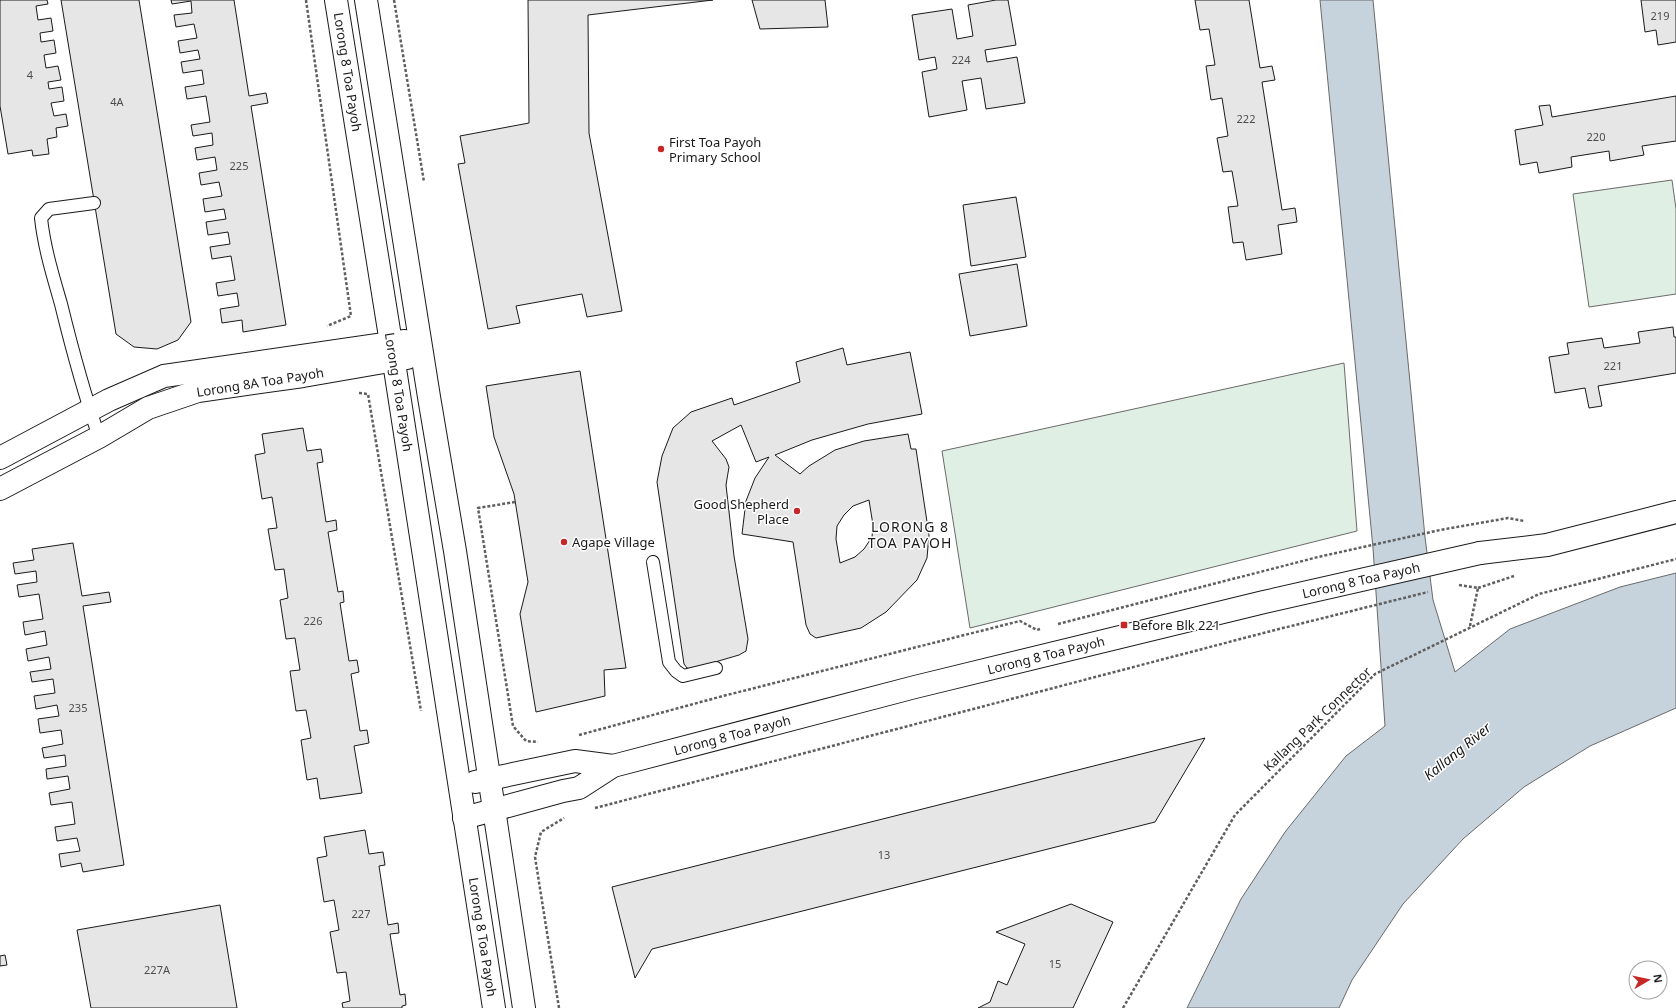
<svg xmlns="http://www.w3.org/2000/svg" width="1676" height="1008" font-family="'Noto Sans',sans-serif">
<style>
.green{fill:#e0efe3;stroke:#6a6a6a}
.water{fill:#c6d2dc;stroke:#6a6a6a}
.building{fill:#e6e6e6;stroke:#1a1a1a;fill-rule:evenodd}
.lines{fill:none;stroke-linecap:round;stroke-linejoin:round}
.service-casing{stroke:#1a1a1a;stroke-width:14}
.minor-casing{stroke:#1a1a1a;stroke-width:24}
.trunk-casing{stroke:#1a1a1a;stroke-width:24}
.path{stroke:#5f5f5f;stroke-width:2.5;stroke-dasharray:3 2;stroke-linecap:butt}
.service{stroke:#fff;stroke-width:12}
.minor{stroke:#fff;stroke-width:22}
.trunk{stroke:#fff;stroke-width:22}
.poi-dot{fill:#c62828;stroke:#fff;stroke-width:1.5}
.labels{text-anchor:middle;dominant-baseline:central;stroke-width:3;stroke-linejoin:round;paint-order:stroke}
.number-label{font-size:11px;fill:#4d4d4d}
.street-label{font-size:13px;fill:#1a1a1a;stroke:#fff}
.poi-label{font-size:13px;fill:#1a1a1a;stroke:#fff;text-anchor:start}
.neighbourhood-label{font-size:14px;letter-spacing:1px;fill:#1a1a1a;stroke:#fff}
.water-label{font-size:14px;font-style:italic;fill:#1a1a1a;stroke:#fff}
</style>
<rect width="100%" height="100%" fill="#fff"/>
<g class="green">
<polygon points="1672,180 1676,209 1676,294 1589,307 1573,194"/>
<polygon points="1344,363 1357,531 970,628 942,451"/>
</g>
<polygon class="water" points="1320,0 1373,0 1425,537 1433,600 1455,672 1510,629 1620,587 1676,573 1676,708 1590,746 1524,787 1463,839 1403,904 1352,980 1339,1008 1187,1008 1241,899 1285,832 1346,756 1385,726 1373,548"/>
<g class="building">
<polygon points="0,0 47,0 48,4 36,6 38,20 51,18 53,31 40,33 41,42 54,40 56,53 44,55 46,68 58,66 61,80 48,82 49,89 62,87 64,101 51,103 54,116 66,114 68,126 56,128 57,137 47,139 49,154 33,156 32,150 8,154 0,106"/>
<polygon points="61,0 139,0 191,322 178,340 157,349 134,347 116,334"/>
<polygon points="171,0 234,0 249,96 266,93 268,103 251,106 286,325 243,332 242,320 222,323 220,309 239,306 237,293 218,296 216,283 235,280 231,256 212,259 210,247 230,244 228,232 208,235 206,222 226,219 224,209 205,212 203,199 222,196 219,182 201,185 199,173 217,170 215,157 197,160 195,148 213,145 212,133 193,136 191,125 210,122 206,96 187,99 185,87 204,84 202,70 183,73 181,62 200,59 198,50 180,53 178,41 197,38 194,24 176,27 174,15 192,13 191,1 172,4"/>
<polygon points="528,0 713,0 588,15 589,133 622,311 587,317 582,294 516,306 520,323 488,329 458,164 465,163 460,136 529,123"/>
<polygon points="752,0 825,0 828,27 760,29"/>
<polygon points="996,0 1008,0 1016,45 985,50 987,62 1017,57 1025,103 986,109 981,78 962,81 967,110 929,117 922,72 937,69 935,57 919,60 912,15 952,9 957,39 973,36 968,5"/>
<polygon points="1195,0 1249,0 1260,68 1272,66 1275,80 1262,82 1282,210 1295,208 1297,222 1278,225 1282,254 1246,260 1243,242 1233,243 1228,207 1238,206 1232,171 1223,172 1217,138 1228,136 1222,98 1211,100 1206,66 1215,65 1209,29 1200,30"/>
<polygon points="1641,0 1676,0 1676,42 1658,45 1656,30 1645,32"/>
<polygon points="1676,96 1676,141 1642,146 1644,155 1610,161 1609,151 1571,157 1572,167 1539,173 1537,162 1520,165 1515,130 1543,125 1539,106 1550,105 1552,117"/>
<polygon points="1016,197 1026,257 971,266 963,205"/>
<polygon points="1017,264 1027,326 970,336 959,274"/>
<polygon points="1673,327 1674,337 1676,337 1676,373 1598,386 1602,406 1589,408 1585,388 1555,393 1549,357 1569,354 1567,343 1602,338 1604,348 1640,343 1638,332"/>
<path d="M 843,348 L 847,365 L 910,352 L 922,414 L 868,424 L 812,440 L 775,455 L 800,474 L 809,466 L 835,450 L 864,441 L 908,434 L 911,449 L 916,449 L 929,535 L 927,558 L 917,580 L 886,612 L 861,628 L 816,638 L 810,634 L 806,625 L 793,542 L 742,534 L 746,501 L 755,478 L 769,457 L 756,462 L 741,425 L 712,441 L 726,459 L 729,467 L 726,485 L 734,556 L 748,639 L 746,651 L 739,655 L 691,669 L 687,668 L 684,664 L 657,482 L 662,456 L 673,428 L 691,412 L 732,398 L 734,405 L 800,382 L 796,362 ZM 869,500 L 873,525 L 872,537 L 864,549 L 855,557 L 840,563 L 836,539 L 837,526 L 844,515 L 853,506 Z"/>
<polygon points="580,371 626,668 604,670 605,696 536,712 520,614 528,582 514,494 494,437 486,386"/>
<polygon points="303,428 307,451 321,449 323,462 317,463 326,522 336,520 337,530 328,532 338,592 343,591 344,602 340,603 349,661 357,660 359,672 351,674 360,731 367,730 369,743 354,746 362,793 320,799 317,778 307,780 301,740 311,738 306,710 296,711 290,671 300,670 295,638 286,639 280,600 288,598 284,569 275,570 268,529 277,528 272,497 262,499 255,455 265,453 262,434"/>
<polygon points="73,543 82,596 109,592 111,602 83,606 124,865 83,872 81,863 61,867 59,854 80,851 77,838 57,841 55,827 75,824 72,802 51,805 49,793 70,789 68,776 47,779 46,769 66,766 65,755 44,758 42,748 63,744 61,730 40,733 38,719 59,716 57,705 36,709 34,696 55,693 53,679 32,682 30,672 51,669 49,657 28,661 26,649 47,645 45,631 25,635 23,622 43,619 39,594 19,597 17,585 37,582 36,571 15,574 13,563 34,560 32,549"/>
<polygon points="1205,738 1155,822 652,949 635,978 612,887"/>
<polygon points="365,830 369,854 383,852 385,865 379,866 388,925 398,923 399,933 390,934 400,995 405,994 406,1005 402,1006 402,1008 343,1008 342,1003 350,1001 346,972 337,973 330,932 339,930 334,900 324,902 317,858 327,856 324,837"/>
<polygon points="1071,904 1113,922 1073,1008 978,1008 990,1002 998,981 1007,985 1025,944 996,932"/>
<polygon points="220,905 237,1008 91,1008 77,930"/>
<polygon points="5,955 7,965 0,966 0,956"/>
</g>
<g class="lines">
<g class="service-casing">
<g id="service">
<path d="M 94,203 L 49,209 L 41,218 C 44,247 53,276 61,304 C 72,349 84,393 99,437"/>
<polyline points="653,562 669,662 676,671 683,676 716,668"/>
</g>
</g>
<g class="minor-casing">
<g id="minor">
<polyline points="336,0 391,343 494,1008"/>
<polyline points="366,0 429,397 455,551 524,1008"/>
<polyline points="0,458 109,400 164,376 405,341"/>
<polyline points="0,489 99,437 148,408 198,391 303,376 407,358"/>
<polyline points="475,782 575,761 613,766"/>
<polyline points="464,818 563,791 579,788 613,766 915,687 1264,602 1480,553"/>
</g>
</g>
<g class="trunk-casing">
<polyline id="trunk" points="1480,553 1547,545 1676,512"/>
</g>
<g class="path">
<polyline points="306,0 351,316 327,326"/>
<polyline points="394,0 424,182"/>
<polyline points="359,393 368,394 421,711"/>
<polyline points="515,502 478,508 513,726 526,741 538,742"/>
<polyline points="1459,585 1478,588"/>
<polyline points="1478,588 1514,576"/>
<polyline points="1058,624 1318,557 1440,530 1508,518 1524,521"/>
<polyline points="1470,626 1478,588"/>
<polyline points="579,735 723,696 1020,621 1037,630 1040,629"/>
<polyline points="595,808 1271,631 1428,592"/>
<polyline points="559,1008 535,857 541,832 564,818"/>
<polyline points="1123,1008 1235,815 1375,674 1539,594 1676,559"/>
</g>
<use href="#service" class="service"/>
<use href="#minor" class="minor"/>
<use href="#trunk" class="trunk"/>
</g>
<g class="poi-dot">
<circle cx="661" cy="149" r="4"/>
<circle cx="797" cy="511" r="4"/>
<circle cx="564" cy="542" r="4"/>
<rect x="1120" y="621" width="8" height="8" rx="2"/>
</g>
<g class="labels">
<g class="number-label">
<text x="1660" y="15">219</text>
<text x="961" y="59">224</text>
<text x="30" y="74">4</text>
<text x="117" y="101">4A</text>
<text x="1246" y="118">222</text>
<text x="1596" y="136">220</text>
<text x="239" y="165">225</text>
<text x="1613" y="365">221</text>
<text x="313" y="620">226</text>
<text x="78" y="707">235</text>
<text x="884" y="854">13</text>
<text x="361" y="913">227</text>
<text x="1055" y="963">15</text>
<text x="157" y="969">227A</text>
</g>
<g class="street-label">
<text transform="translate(348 72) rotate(81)">Lorong 8 Toa Payoh</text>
<text transform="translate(260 382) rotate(-9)">Lorong 8A Toa Payoh</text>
<text transform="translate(399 392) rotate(81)">Lorong 8 Toa Payoh</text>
<text transform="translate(1361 580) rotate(-13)">Lorong 8 Toa Payoh</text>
<text transform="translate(1046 655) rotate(-14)">Lorong 8 Toa Payoh</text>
<text transform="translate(1317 719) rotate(-44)">Kallang Park Connector</text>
<text transform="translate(732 735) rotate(-15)">Lorong 8 Toa Payoh</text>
<text transform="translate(483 937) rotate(81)">Lorong 8 Toa Payoh</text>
</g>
<g class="poi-label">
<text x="669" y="142">First Toa Payoh<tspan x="669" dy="15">Primary School</tspan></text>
<text x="789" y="504" text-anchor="end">Good Shepherd<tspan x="789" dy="15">Place</tspan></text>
<text x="572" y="542">Agape Village</text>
<text x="1132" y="625">Before Blk 221</text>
</g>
<g class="neighbourhood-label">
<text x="910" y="526">LORONG 8<tspan x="910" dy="16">TOA PAYOH</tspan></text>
</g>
<g class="water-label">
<text transform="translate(1457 751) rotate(-39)">Kallang River</text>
</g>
</g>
<g transform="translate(1648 980) rotate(81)"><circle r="19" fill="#ffffff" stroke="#a3a3a3"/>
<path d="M0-3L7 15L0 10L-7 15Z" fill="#c62828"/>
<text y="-6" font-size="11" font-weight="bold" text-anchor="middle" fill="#1a1a1a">N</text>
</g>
</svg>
